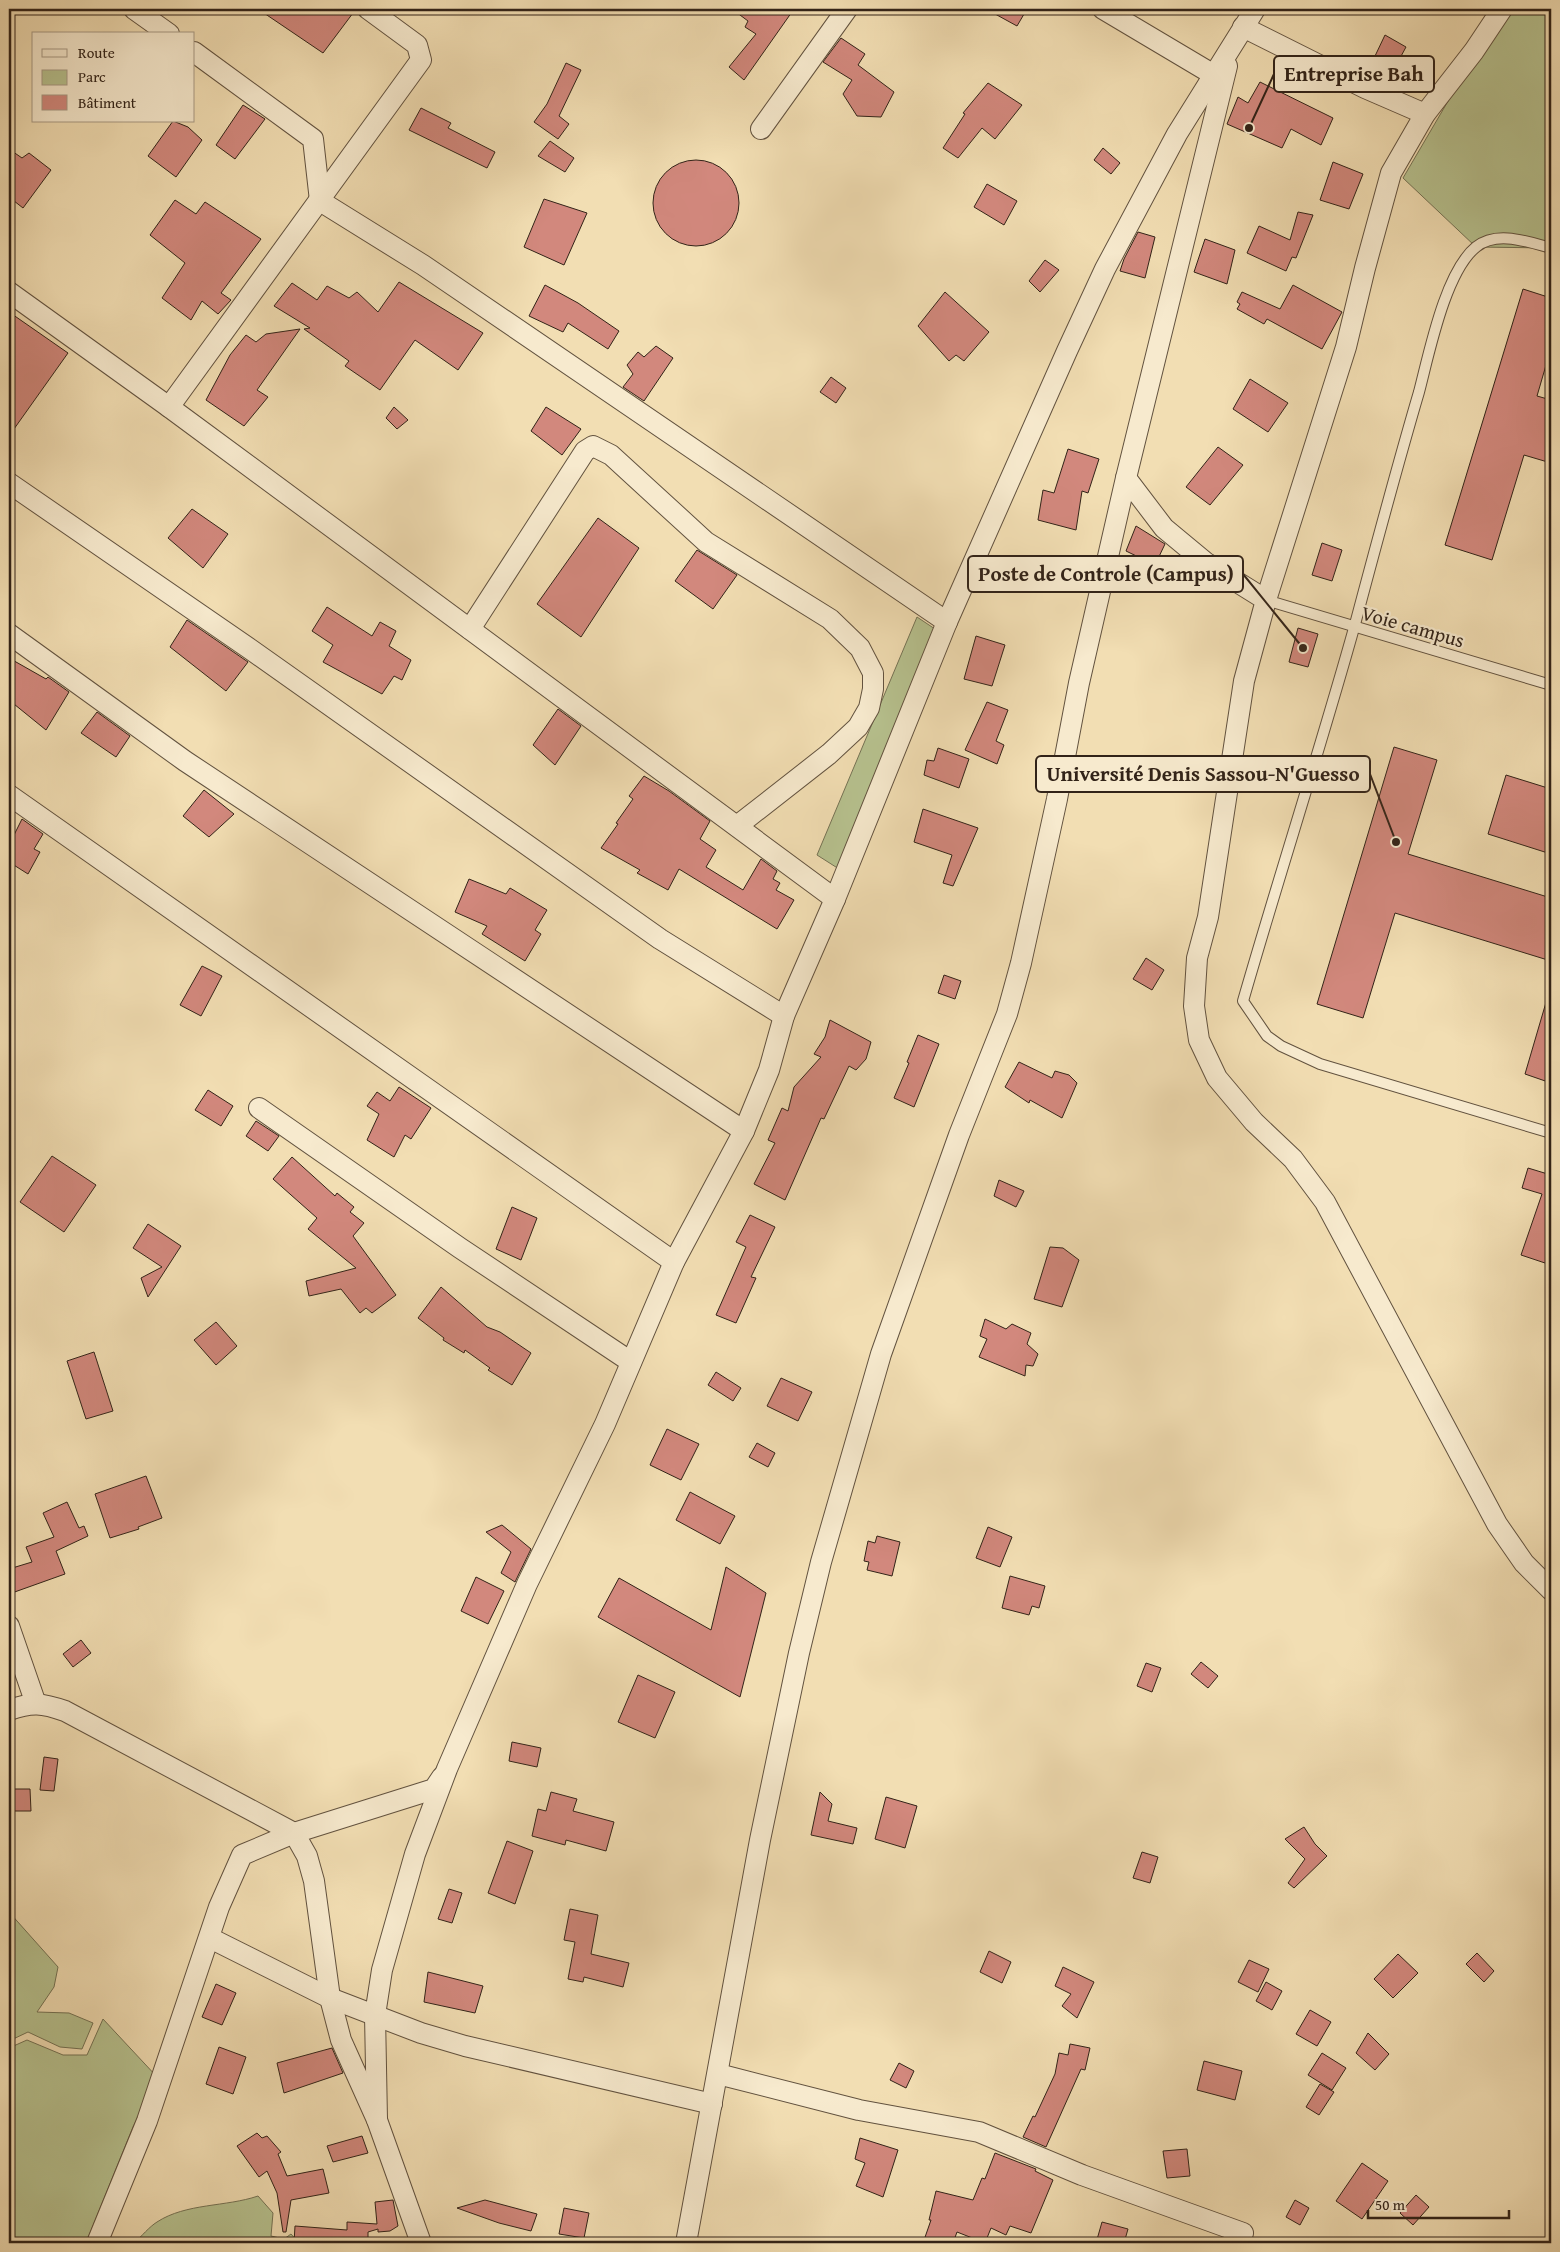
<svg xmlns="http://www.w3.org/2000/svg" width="1560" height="2252" font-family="'Gentium Book Plus',serif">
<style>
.green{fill:#b7c28f;stroke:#747254}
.building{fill:#d2887d;stroke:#322318}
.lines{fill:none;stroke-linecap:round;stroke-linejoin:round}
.service-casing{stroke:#62523f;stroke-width:12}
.minor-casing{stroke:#62523f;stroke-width:22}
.service{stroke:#f7eace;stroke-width:10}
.minor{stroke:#f7eace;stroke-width:20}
.labels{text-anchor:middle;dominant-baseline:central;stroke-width:4.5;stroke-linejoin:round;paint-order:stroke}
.street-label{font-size:20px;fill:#322318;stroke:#f7eace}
.leader{fill:none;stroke:#322318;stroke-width:2}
.callout-dot{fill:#322318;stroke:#f7eace;stroke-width:2}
.callout{fill:#f7eace;stroke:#322318;stroke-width:2}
.callout-label{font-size:21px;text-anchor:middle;font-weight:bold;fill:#322318}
</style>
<rect width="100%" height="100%" fill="#f2deb3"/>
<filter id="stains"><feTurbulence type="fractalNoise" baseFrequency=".004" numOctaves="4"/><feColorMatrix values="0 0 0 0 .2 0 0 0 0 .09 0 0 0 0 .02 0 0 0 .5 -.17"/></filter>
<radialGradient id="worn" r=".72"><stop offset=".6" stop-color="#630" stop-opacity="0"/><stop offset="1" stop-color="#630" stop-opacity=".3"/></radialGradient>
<g class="green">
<polygon points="1502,9 1551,9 1551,248 1476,247 1403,178"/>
<polygon points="917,617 935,629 839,869 817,855"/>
<polygon points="9,1912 58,1967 54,1987 37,2012 69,2013 93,2023 82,2049 60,2047 28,2032 9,2041"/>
<polygon points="103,2019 158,2078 133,2127 86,2243 9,2243 9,2048 27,2040 63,2055 87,2055"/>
<path d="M 258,2196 L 273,2213 L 271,2236 L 284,2239 L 291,2234 L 299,2243 L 134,2243 C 142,2236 149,2227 157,2222 C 186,2203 226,2207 258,2196 Z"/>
</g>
<g class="building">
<polygon points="258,9 356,9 323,53"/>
<polygon points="732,9 794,9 744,80 729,67 756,34 745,27 748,21"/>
<polygon points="986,9 1027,9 1017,26"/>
<polygon points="1385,35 1406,47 1386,84 1366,75"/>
<polygon points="841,38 865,54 858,65 894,92 881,117 857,116 843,94 852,80 823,62"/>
<polygon points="566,63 581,70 559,116 569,124 558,139 534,122 547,104"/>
<polygon points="1260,82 1333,118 1321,145 1291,129 1282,148 1227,124 1238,97 1248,103"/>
<polygon points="988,83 1022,105 995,139 982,128 958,158 943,148 965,114 963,113"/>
<polygon points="243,105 265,119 235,159 216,145"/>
<polygon points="421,108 451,123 448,128 495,152 487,168 409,130"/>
<polygon points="173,121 188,127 202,140 176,177 148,156"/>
<polygon points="550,141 574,158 565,172 538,156"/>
<polygon points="1103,148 1120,163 1111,174 1094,160"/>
<polygon points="9,149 22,158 29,153 51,170 23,208 9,197"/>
<circle cx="696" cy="203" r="43"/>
<polygon points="1333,162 1363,174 1349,209 1320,200"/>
<polygon points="987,184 1017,201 1004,225 974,207"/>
<polygon points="544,199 587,213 564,265 524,247"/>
<polygon points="175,200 196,214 205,202 261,239 221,293 231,300 218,314 202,301 191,320 162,298 185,263 150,235"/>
<polygon points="1298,212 1313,215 1296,258 1292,257 1286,271 1247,253 1259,226 1290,240"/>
<polygon points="1138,232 1155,237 1145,278 1120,271 1124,259"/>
<polygon points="1205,239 1235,250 1227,284 1194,272"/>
<polygon points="1045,260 1059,270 1040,292 1029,281"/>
<polygon points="399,282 483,333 458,370 415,340 380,390 345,366 349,361 304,329 310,328 274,306 292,283 317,300 327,286 349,298 357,292 378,312"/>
<polygon points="545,285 578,303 619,331 608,349 568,323 563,332 529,316"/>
<polygon points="1293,285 1342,312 1322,349 1267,319 1264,324 1237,309 1240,304 1237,302 1242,292 1280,309"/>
<polygon points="1523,289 1551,298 1551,348 1537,396 1551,400 1551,463 1524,455 1492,560 1445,545"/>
<polygon points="945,292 989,332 964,361 956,355 949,361 918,326"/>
<polygon points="9,312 68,353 9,436"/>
<polygon points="300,329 257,390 268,397 244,426 206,400 230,355 246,335 256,342 266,334"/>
<polygon points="656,346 673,358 644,401 623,387 633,374 627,365 638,352 644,357"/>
<polygon points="831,377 846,388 836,403 820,392"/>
<polygon points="1250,379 1288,403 1268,432 1233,409"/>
<polygon points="394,407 408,420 397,429 386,418"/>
<polygon points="546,407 581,429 562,455 531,431"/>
<polygon points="1218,447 1243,465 1210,505 1186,487"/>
<polygon points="1068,449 1099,459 1088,493 1082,491 1076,530 1038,520 1043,490 1054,493"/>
<polygon points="192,509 228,534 203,568 168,538"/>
<polygon points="598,518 639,548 581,637 537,604"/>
<polygon points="1136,526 1165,544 1155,565 1126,551"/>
<polygon points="1322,543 1342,550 1332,581 1312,575"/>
<polygon points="697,550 737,575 713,609 675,581"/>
<polygon points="327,607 372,636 380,622 396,631 389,646 411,660 402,680 394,676 382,694 323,662 333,645 312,631"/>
<polygon points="187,620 248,662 226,691 170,647"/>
<polygon points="1298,628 1318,634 1308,667 1289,662"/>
<polygon points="976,636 1005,645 992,686 964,679"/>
<polygon points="9,658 46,679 48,677 69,692 46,730 9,700"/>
<polygon points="987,702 1008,710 996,741 1004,745 997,764 965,750"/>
<polygon points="558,709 581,726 555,765 533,745"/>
<polygon points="97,712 130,736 116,757 81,733"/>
<polygon points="1394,747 1437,760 1408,854 1551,898 1551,961 1395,913 1363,1018 1317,1004"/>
<polygon points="938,748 969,759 959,788 924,775 927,760 934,761"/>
<polygon points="1506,775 1551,789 1551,854 1488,834"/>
<polygon points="644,776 669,791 710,821 700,839 716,850 706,867 743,890 761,859 777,871 773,879 780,883 776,890 794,900 777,929 679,869 668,890 637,873 640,870 601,848 618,824 616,823 633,799 629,796"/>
<polygon points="204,790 234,814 209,837 183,816"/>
<polygon points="923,809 978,828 953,886 943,883 952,855 914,842"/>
<polygon points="22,819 43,834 34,849 40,852 28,874 9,862 9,845"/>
<polygon points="469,879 506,894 510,888 547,910 535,930 541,934 525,961 482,934 487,926 455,912"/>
<polygon points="1146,958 1164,970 1152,990 1133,979"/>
<polygon points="202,966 222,976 201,1016 180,1005"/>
<polygon points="944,975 961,981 955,999 938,993"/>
<polygon points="1547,999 1551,999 1551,1083 1525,1074"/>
<polygon points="830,1020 871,1042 866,1059 856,1070 849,1066 824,1119 821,1118 785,1200 754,1184 775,1143 768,1140 782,1108 788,1111 794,1087 821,1057 814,1054 825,1037"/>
<polygon points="918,1035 939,1044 914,1107 894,1098 909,1063 907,1062"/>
<polygon points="1019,1062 1052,1078 1055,1071 1069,1075 1077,1083 1062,1118 1030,1100 1029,1103 1005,1087"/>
<polygon points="399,1087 431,1108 411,1139 405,1135 394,1157 367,1140 379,1114 367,1106 377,1092 390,1101"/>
<polygon points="208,1090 233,1106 221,1126 195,1110"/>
<polygon points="256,1121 279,1136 268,1151 246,1136"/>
<polygon points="52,1156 96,1185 64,1232 20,1202"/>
<polygon points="292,1157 335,1196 337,1193 354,1207 350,1212 364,1223 353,1236 396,1295 372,1313 366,1308 360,1313 341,1289 309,1296 306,1281 356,1268 308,1229 317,1218 273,1179"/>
<polygon points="1528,1168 1551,1175 1551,1265 1521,1255 1542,1194 1522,1188"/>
<polygon points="999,1180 1024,1191 1016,1207 994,1196"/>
<polygon points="512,1207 537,1218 521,1260 496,1249"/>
<polygon points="750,1215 775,1227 751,1277 756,1278 736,1323 716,1315 746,1247 736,1242"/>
<polygon points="148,1224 181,1246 148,1297 141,1278 162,1267 133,1248"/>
<polygon points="1050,1247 1063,1248 1079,1260 1062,1307 1034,1299"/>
<polygon points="441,1287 487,1327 500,1332 531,1353 512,1385 488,1370 490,1368 465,1350 464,1353 443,1340 444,1338 418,1318"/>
<polygon points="985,1319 1006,1329 1012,1324 1031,1333 1027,1344 1038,1354 1033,1366 1026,1365 1025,1376 979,1357 987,1339 980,1336"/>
<polygon points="216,1322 237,1346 216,1365 194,1340"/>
<polygon points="94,1352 113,1411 86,1419 67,1361"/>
<polygon points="716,1372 741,1388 733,1401 708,1385"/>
<polygon points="781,1378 812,1392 798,1421 767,1406"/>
<polygon points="667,1429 699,1444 681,1480 650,1465"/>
<polygon points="757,1443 775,1453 768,1467 749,1457"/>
<polygon points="146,1476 162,1518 138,1527 139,1529 110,1538 95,1494"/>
<polygon points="690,1492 735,1516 720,1544 676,1520"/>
<polygon points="67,1502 79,1528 84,1526 88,1536 56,1551 65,1574 9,1594 9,1569 32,1562 26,1547 54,1537 43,1513"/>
<polygon points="502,1525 531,1549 515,1582 501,1573 511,1552 486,1532"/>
<polygon points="988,1527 1012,1537 1000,1567 976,1558"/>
<polygon points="877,1536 900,1542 892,1576 867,1570 869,1562 864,1561 868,1541 875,1543"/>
<polygon points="726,1567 766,1593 740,1697 598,1617 619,1578 711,1630"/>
<polygon points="1010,1576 1045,1586 1039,1608 1032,1606 1029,1615 1002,1608"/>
<polygon points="476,1577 504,1591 488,1624 461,1611"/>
<polygon points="81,1640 91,1653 73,1667 63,1654"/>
<polygon points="1201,1662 1218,1676 1208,1688 1191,1674"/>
<polygon points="1146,1663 1161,1668 1152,1692 1137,1686"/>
<polygon points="638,1675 675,1692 655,1738 618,1722"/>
<polygon points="512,1742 541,1748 537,1767 509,1761"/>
<polygon points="44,1757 58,1759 54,1791 40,1790"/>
<polygon points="11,1789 30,1789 31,1811 11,1811"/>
<polygon points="551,1792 577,1799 573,1811 614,1822 606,1851 566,1840 565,1845 532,1836 538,1809 546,1811"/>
<polygon points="820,1792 832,1804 828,1821 857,1828 853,1844 811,1835"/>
<polygon points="886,1797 917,1806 905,1848 875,1839"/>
<polygon points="1304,1827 1315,1844 1327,1856 1294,1888 1288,1883 1305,1859 1285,1839"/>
<polygon points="507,1841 533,1851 515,1904 488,1893"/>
<polygon points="1142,1852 1158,1857 1150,1883 1133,1878"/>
<polygon points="449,1889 462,1893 452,1923 438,1919"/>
<polygon points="570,1909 598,1915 591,1954 629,1963 623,1987 584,1977 583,1982 568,1979 575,1942 564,1940"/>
<polygon points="989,1951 1011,1962 1002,1983 980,1972"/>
<polygon points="1477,1953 1494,1971 1484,1982 1466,1964"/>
<polygon points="1398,1954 1418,1973 1393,1998 1374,1979"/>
<polygon points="1249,1960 1269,1969 1258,1992 1238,1982"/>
<polygon points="1063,1967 1094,1982 1077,2018 1062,2006 1071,1994 1055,1986"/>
<polygon points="428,1972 483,1986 475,2013 424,2002"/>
<polygon points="1266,1982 1282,1991 1272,2010 1256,2001"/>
<polygon points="216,1984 236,1993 222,2025 202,2017"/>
<polygon points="1310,2010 1331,2022 1317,2046 1296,2034"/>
<polygon points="1368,2033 1389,2054 1375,2070 1356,2053"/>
<polygon points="1070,2044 1090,2048 1085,2070 1081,2069 1046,2147 1023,2137 1033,2116 1035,2117 1055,2074 1059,2053 1068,2055"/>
<polygon points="219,2047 246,2057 233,2094 206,2084"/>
<polygon points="332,2048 343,2073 284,2093 277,2063"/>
<polygon points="1322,2053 1346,2068 1332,2090 1308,2075"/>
<polygon points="1204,2061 1242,2071 1235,2100 1197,2090"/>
<polygon points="899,2063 914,2071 906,2088 890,2080"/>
<polygon points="1320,2084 1334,2092 1319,2115 1306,2107"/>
<polygon points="257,2133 262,2138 267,2136 281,2152 278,2154 287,2176 323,2169 329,2193 291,2200 286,2232 283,2232 277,2193 267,2171 259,2177 237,2146"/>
<polygon points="362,2136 368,2153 333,2162 327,2146"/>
<polygon points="860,2138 898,2150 883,2197 856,2186 865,2163 855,2159"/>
<polygon points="1187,2149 1190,2176 1167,2178 1163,2151"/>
<polygon points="995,2153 1036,2169 1035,2171 1053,2180 1031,2233 1010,2226 1006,2235 991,2228 985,2243 957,2232 953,2243 923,2243 931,2220 929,2220 936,2191 973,2200 982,2178 985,2179"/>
<polygon points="1362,2163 1388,2181 1362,2219 1336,2201"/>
<polygon points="1416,2195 1429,2207 1413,2225 1400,2213"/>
<polygon points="393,2200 398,2226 390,2231 378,2232 378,2229 368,2232 368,2243 294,2243 295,2226 347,2230 347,2222 377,2224 375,2202"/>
<polygon points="485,2200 537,2214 531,2231 499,2223 457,2208"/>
<polygon points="1295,2200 1309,2208 1300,2225 1286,2217"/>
<polygon points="564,2208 589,2213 584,2238 559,2234"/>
<polygon points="1102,2222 1128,2229 1124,2243 1096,2243"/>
</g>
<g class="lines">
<g class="service-casing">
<g id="service">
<path d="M 1551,248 C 1528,242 1497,230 1476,247 C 1445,272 1429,354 1419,392 C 1396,470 1375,549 1354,628 C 1319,753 1279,876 1243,1001 L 1267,1036 L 1281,1046 L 1320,1064 L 1551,1133"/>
<polyline points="1266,600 1551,685"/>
</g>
</g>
<g class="minor-casing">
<g id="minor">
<polyline points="134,9 169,34"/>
<polyline points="1103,9 1214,75"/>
<polyline points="1243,27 1365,88 1425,114"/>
<polyline points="194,52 313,139 320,201 423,265 947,622"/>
<polyline points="761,129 847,9"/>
<polyline points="9,292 169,407 835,899"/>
<polyline points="169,407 421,60 417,45 368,9"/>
<polyline points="1126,478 1164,528 1205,562 1266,600 1244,681 1208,917 1197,958 1194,1006 1199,1040 1217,1078 1254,1122 1293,1159 1325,1202 1497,1524 1524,1563 1551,1590"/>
<polyline points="9,483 250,649 660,939 784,1016"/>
<polyline points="1266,600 1346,347 1365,268 1391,173 1425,114 1474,51 1502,9"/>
<polyline points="470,629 585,451 593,446 611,455 706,542 830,619 860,648 873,673 873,689 869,708 858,727 829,754 737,826"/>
<polyline points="9,634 185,761 744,1131"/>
<polyline points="9,795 674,1262"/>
<polyline points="259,1108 460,1248 631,1362"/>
<polyline points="9,1626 36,1704"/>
<path d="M 9,1710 C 32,1702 42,1703 65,1711 L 294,1833 L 307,1856 L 314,1881 L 330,1998 L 341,2040 L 377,2120 L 421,2243"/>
<polyline points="210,1938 330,1998 421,2033 465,2046 712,2104"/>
<polyline points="718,2074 859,2110 979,2132 1082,2175 1243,2233"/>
<polyline points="377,2120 375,2015 382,1970 415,1854 447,1769 527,1584 605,1424 674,1262 744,1131 769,1070 784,1016 835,899 947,622 1067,351 1105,269 1177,134 1255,9"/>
<polyline points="97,2243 147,2121 219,1907 242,1855 294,1833 434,1789 442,1777"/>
<polyline points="686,2243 760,1840 799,1653 821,1562 881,1354 959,1135 1007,1014 1021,963 1057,799 1079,683 1126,478 1227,66"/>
</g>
</g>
<use href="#service" class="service"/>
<use href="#minor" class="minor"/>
</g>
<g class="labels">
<g class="street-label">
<text transform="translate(1413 626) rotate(16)">Voie campus</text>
</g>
</g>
<path class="leader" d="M1249 128L1274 74M1303 648L1243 574M1396 842L1370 774"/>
<g class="callout-dot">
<circle cx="1249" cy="128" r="5"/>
<circle cx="1303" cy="648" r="5"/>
<circle cx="1396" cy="842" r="5"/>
</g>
<g class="callout">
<rect x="1274" y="56" width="160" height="36" rx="5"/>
<rect x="968" y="556" width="275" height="36" rx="5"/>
<rect x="1036" y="756" width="334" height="36" rx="5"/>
</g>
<g class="callout-label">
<text x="1354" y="81">Entreprise Bah</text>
<text x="1106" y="581">Poste de Controle (Campus)</text>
<text x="1203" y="781">Université Denis Sassou-N'Guesso</text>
</g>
<rect width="1560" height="2252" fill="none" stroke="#f2deb3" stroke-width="30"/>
<rect x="10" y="10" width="1540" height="2232" fill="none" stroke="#322318" stroke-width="2.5"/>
<rect x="15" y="15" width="1530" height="2222" fill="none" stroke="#322318"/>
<rect x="32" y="32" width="162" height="90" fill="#f7eace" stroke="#a89a85"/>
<rect x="42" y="49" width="25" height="8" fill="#f7eace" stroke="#a89a85"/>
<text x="78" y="58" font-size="15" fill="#322318">Route</text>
<rect x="42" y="70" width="25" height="15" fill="#b7c28f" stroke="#a89a85"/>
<text x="78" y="82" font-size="15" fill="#322318">Parc</text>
<rect x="42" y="95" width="25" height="15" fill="#d2887d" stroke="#a89a85"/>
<text x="78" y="108" font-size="15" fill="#322318">Bâtiment</text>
<path d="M1368 2210v8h141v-8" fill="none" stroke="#322318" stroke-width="2.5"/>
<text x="1375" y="2210" font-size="15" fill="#322318" stroke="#f7eace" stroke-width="4" paint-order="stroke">50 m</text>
<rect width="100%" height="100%" filter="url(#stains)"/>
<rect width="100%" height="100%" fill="url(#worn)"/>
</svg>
